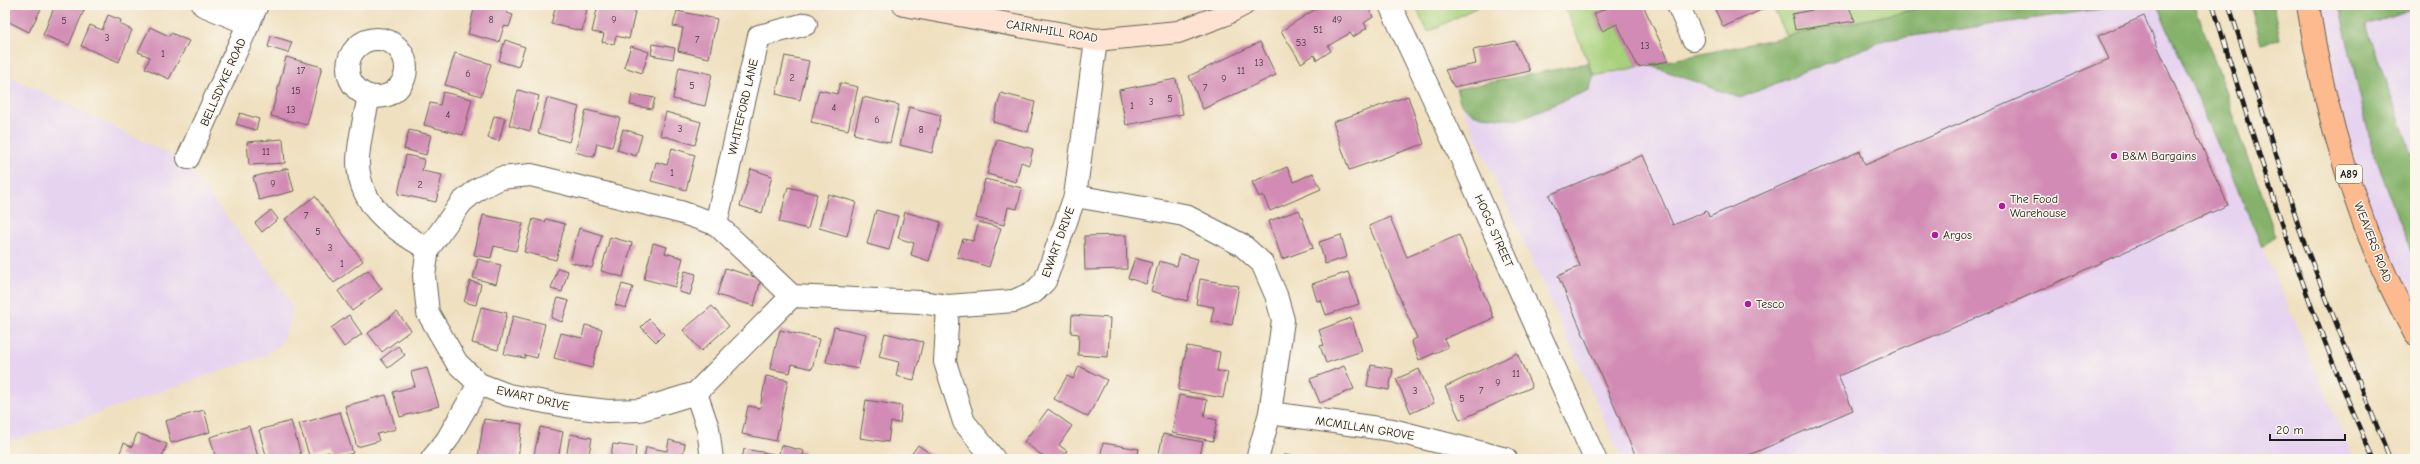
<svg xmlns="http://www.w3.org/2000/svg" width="2420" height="464" font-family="'Comic Neue',sans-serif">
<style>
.built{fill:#e6d3f0}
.green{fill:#a7d07b;stroke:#62764c}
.forest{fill:#85b26b;stroke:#506744}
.building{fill:#d28bb4}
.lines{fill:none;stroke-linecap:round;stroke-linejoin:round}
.minor-casing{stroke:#666155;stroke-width:24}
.secondary-casing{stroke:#666155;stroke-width:24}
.primary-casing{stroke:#666155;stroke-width:24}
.minor{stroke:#fff;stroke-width:22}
.secondary{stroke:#fee3d2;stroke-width:22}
.primary{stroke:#fcba8e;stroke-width:22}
.rail-casing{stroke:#1c1c1c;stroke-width:4.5}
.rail{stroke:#fbf7ec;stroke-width:3;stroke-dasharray:9;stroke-linecap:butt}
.poi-dot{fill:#b5179e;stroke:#fbf7ec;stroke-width:1.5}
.labels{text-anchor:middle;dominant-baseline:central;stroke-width:3;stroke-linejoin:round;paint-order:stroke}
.number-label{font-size:10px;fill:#4a3842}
.shield{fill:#fbf7ec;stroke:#5f5e5a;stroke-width:1}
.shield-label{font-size:11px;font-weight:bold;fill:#1c1c1c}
.street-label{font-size:12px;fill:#1c1c1c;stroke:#fbf7ec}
.poi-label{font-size:12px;fill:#1c1c1c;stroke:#fbf7ec;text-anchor:start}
</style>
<rect width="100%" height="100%" fill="#fbf7ec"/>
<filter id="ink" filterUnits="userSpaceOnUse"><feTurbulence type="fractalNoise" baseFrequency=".025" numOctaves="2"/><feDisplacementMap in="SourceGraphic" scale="8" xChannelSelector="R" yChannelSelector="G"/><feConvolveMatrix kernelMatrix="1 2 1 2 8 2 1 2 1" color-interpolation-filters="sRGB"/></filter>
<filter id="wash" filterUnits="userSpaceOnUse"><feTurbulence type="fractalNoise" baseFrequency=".012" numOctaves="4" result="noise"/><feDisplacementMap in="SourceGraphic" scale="16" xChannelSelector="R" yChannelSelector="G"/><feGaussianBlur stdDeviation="0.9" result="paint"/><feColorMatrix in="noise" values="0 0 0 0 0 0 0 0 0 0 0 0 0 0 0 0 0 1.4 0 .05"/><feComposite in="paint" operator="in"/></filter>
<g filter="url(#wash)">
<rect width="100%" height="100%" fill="#efe0c0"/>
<g class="built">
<polygon points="1936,5 2157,5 2354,459 1622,459 1461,104"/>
<polygon points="2308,5 2415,5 2415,334 2358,203"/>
<polygon points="5,74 165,152 184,163 265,265 287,297 292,308 291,319 284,338 277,347 264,356 78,420 5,443"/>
</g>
<g class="green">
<polygon points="1415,5 1481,5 1428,32"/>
<polygon points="1564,5 1608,5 1609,7 1594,14 1602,31 1617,24 1638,67 1594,76"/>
<polygon points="1772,5 1936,5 1787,36"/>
</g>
<g class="forest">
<polygon points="1935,5 2127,5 1885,40 1740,98 1649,65"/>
<polygon points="2157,5 2195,5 2276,237 2262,246"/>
<polygon points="2250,5 2273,5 2280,40 2261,43"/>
<polygon points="2339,5 2415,5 2415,8 2366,25 2415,164 2415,258 2393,205 2371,144"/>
<polygon points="1588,63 1594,76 1589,90 1517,120 1475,115 1461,104 1456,89"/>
</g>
<g id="blocks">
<g class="building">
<polygon points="11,5 43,5 29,32 5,20"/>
<polygon points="55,5 79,5 85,8 69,45 43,35"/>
<polygon points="475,5 509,5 507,13 513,15 509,27 504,26 499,42 468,34"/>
<polygon points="556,5 588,5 582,31 551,24"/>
<polygon points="598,5 624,5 636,8 629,39 616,36 614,44 602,42 604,34 592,32"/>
<polygon points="1322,5 1367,5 1373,17 1364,23 1367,28 1353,37 1350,33 1328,46 1331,51 1317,60 1314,55 1301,63 1281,31"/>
<polygon points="1613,5 1643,5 1669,61 1638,67 1617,24 1602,31 1594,14"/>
<polygon points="1713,5 1772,5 1723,27"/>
<polygon points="1838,5 1848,5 1855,21 1795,30 1792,14"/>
<polygon points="677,11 717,19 709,58 678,51 683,28 673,26"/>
<polygon points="108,15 121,20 120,24 132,30 119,62 81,46 90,25 102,30"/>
<polygon points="2144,16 2228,205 2005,306 1838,376 1853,410 1740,459 1637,459 1558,276 1580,266 1549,195 1643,155 1673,225 1707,211 1709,217 1860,151 1865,165 2109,59 2098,36"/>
<polygon points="150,27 169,36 171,33 189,41 169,79 145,68 150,57 138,52"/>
<polygon points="271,36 292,42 288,53 268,47"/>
<polygon points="505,40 525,47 518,67 499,61"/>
<polygon points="1515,41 1530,71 1454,87 1445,70 1476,64 1473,50"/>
<polygon points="1260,42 1276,75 1203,109 1189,76"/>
<polygon points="653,44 675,48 673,59 651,55"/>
<polygon points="631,46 649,52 642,73 624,67"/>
<polygon points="455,53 491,64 481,96 445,85"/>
<polygon points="785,56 809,61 800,100 776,94"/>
<polygon points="286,57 322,67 307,125 271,116"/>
<polygon points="679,67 712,74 705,106 673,99"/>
<polygon points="1176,79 1183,114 1126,125 1119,90"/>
<polygon points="840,83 858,87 848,130 811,122 819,90 837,94"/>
<polygon points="518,90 539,96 530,131 509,125"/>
<polygon points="443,92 472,99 463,135 424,125 430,103 440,105"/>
<polygon points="1001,93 1035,102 1028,132 993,122"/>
<polygon points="632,94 655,98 652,109 630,105"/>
<polygon points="1408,96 1424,144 1349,170 1333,122"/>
<polygon points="863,97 899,105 890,143 854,134"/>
<polygon points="547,98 579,107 569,142 538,133"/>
<polygon points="909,107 941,115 932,153 900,145"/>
<polygon points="586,110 620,118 612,147 597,143 594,157 575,152"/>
<polygon points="666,112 701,122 695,145 660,135"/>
<polygon points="240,113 259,119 256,130 236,124"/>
<polygon points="494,116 505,118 499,141 488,138"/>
<polygon points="623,129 642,135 636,156 617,150"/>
<polygon points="409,130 431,135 426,155 404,149"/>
<polygon points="283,139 285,163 249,165 247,142"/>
<polygon points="997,139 1033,149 1029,165 1021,162 1016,182 987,174"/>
<polygon points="672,148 695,155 686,190 651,181 656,162 667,165"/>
<polygon points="406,155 424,159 422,171 442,175 436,202 398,194"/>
<polygon points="1287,167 1294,182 1313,173 1321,189 1270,211 1263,195 1259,197 1252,182"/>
<polygon points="288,168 294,191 259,200 253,177"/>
<polygon points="751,169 772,176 762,213 740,206"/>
<polygon points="985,179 1022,188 1017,209 1008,207 1004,225 976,218"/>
<polygon points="788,187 817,194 808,229 779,222"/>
<polygon points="828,194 856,202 847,236 819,228"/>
<polygon points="315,196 363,261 334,283 285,219"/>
<polygon points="271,210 278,219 262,232 255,223"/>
<polygon points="876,210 898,216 889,250 867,244"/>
<polygon points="1299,210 1313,248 1282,259 1269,221"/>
<polygon points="905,212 941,222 929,261 911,255 914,243 898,238"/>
<polygon points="483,215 523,223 516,251 494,246 491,258 474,255"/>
<polygon points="1390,217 1407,257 1459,235 1494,318 1444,339 1448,347 1419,360 1411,341 1417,338 1369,226"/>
<polygon points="533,219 545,222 546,219 565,224 556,260 524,252"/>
<polygon points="979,222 1001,228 989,267 957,257 963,239 973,241"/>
<polygon points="579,228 602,235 592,268 570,262"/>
<polygon points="1126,235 1127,269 1085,270 1084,236"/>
<polygon points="1341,235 1347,257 1325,264 1319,242"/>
<polygon points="610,237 632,243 623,277 601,271"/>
<polygon points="653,243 667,247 665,253 683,258 675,287 644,279"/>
<polygon points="1180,254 1198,259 1187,301 1151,291 1159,261 1177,266"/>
<polygon points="1135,258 1152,263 1146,284 1128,278"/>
<polygon points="478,259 501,265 496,284 473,278"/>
<polygon points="558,268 568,271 562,292 551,289"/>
<polygon points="725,268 761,279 754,306 717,295"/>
<polygon points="368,270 382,289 352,311 338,291"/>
<polygon points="685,271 696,274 690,295 679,292"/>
<polygon points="1348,272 1359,304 1326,315 1321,300 1317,301 1312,284"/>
<polygon points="1200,279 1239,286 1232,325 1211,321 1214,307 1196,304"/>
<polygon points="470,281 481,284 476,305 464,302"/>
<polygon points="622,284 633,287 626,308 615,305"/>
<polygon points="558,298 569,301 562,322 551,318"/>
<polygon points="712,306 729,326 701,351 683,330"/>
<polygon points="481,307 507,313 498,350 472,343"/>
<polygon points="397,312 411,330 382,352 368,333"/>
<polygon points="349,315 362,334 344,347 331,328"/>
<polygon points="1072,315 1110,318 1108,357 1078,355 1079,334 1071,333"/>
<polygon points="513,316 545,324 537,358 525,355 525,358 504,354"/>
<polygon points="1351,318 1362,351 1326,363 1320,346 1324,345 1319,330"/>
<polygon points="649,319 664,334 656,342 641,327"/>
<polygon points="585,325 602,329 592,368 554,358 561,333 582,338"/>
<polygon points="834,327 866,334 858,369 826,362"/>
<polygon points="780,330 819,339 812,369 792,364 790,373 770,369"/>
<polygon points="885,333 923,342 914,380 896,376 899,362 879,357"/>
<polygon points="398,346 405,355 388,368 381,359"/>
<polygon points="1187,346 1220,352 1217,371 1228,372 1223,398 1178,390"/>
<polygon points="1517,353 1532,387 1460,420 1445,387"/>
<polygon points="1371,365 1393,369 1389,390 1367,386"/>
<polygon points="1079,366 1107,380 1088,417 1054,399 1067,376 1073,379"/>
<polygon points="1344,366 1354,389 1320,403 1310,379"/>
<polygon points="427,368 439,406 400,417 393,392 415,386 411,372"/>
<polygon points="1419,369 1434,403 1411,413 1396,379"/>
<polygon points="766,376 788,380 776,441 742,434 748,406 760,408"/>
<polygon points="386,395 396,429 377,434 379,441 357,447 345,406"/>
<polygon points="1179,395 1207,400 1204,417 1217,420 1213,441 1172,433"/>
<polygon points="866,400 902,406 900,423 891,422 888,442 860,438"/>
<polygon points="1048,409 1072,426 1059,445 1067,451 1061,459 1047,459 1024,442"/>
<polygon points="204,410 210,432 171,443 165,421"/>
<polygon points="340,412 353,453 333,459 329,452 310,458 299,424"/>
<polygon points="484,419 522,424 518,459 478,457"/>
<polygon points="291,421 301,455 290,459 267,459 259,430"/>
<polygon points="249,426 258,457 216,459 210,437"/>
<polygon points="540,427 563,432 558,459 533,459"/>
<polygon points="137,433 167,444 161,459 126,459 119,455 124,443 132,447"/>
<polygon points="570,434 592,438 588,459 566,459"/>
<polygon points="1163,434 1203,442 1199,459 1158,459"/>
<polygon points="669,440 685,444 682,459 644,459 646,447 667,451"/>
<polygon points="1103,443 1139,449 1137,459 1100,459"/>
<polygon points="613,444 636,447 635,459 610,459"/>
<polygon points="781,445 804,451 802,459 778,458"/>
<polygon points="918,445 938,459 908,459"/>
<polygon points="744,449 773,454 772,459 742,459"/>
<polygon points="1284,455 1311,458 1311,459 1283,459"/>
</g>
</g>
</g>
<g filter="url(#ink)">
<use href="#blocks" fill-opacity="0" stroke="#666155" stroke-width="1"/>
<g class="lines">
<g class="minor-casing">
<g id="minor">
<polyline points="203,5 249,24"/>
<polyline points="1390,5 1464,164 1595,459"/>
<polyline points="1678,5 1693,39"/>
<circle cx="377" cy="68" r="29"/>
<path d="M 369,96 C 365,117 358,141 358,163 C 359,206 394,230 428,249"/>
<polyline points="188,158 257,5"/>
<polyline points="1075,196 1184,215 1242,245 1262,263 1276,295 1283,320 1270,413 1257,459"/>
<polyline points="716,224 759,36 806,24"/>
<polyline points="792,296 696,393 640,410 607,411 566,406 508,395 479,384 457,363 428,313 424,276 428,249 462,202 478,189 501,178 531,175 680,212 716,224 792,296 920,302 948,306 1014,301 1034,292 1045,281 1075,196 1096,40"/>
<polyline points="948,306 945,362 964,422 994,459"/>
<polyline points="696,393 708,428 712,459"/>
<polyline points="1270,413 1392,430 1506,459"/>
<polyline points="432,459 447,440 479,384"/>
</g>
</g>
<g class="secondary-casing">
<polyline id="secondary" points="904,5 1096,40 1178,32 1224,15 1243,5"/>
</g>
<g class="primary-casing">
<path id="primary" d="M 2308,5 C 2324,115 2361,237 2415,334"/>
</g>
<use href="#minor" class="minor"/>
<use href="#secondary" class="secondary"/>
<use href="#primary" class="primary"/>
<g class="rail-casing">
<g id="rail">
<path d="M 2213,5 C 2259,159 2308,312 2373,459"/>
<polyline points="2229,5 2302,237 2390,459"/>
</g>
</g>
<use href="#rail" class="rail"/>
</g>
</g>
<g class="poi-dot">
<circle cx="2114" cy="156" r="4"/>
<circle cx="2002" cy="206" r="4"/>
<circle cx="1935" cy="235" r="4"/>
<circle cx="1748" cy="304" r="4"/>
</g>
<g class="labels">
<g class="number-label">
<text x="491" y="20">8</text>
<text x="614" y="20">9</text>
<text x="1337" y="20">49</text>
<text x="64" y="21">5</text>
<text x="1318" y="30">51</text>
<text x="107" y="38">3</text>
<text x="697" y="40">7</text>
<text x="1301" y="43">53</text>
<text x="1645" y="46">13</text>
<text x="163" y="54">1</text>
<text x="1259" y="63">13</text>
<text x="301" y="71">17</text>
<text x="1241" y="71">11</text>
<text x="468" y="74">6</text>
<text x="792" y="78">2</text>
<text x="1224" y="79">9</text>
<text x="692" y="86">5</text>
<text x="1205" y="88">7</text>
<text x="296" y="91">15</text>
<text x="1170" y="99">5</text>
<text x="1151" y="102">3</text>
<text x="1132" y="106">1</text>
<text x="834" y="108">4</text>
<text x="291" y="110">13</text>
<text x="448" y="115">4</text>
<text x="877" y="120">6</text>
<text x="680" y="129">3</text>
<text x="921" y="130">8</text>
<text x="266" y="152">11</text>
<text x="672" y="173">1</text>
<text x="273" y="184">9</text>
<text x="420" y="185">2</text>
<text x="306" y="216">7</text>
<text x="318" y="232">5</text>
<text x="330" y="248">3</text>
<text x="342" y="264">1</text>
<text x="1516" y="374">11</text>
<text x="1498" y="383">9</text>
<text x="1415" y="391">3</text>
<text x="1481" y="391">7</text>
<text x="1462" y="399">5</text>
</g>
<rect class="shield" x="2336" y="165" width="26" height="18" rx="3"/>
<g class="shield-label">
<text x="2349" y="174">A89</text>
</g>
<g class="street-label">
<text transform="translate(1052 31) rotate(9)">CAIRNHILL ROAD</text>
<text transform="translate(223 82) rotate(-66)">BELLSDYKE ROAD</text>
<text transform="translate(743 107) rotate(-77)">WHITEFORD LANE</text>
<text transform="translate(1494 231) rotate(66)">HOGG STREET</text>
<text transform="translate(1058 242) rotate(-70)">EWART DRIVE</text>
<text transform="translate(2373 242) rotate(69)">WEAVERS ROAD</text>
<text transform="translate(533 398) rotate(13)">EWART DRIVE</text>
<text transform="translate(1365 428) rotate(9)">MCMILLAN GROVE</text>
</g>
<g class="poi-label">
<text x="2122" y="156">B&amp;M Bargains</text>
<text x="2010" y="199">The Food<tspan x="2010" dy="14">Warehouse</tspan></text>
<text x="1943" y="235">Argos</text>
<text x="1756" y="304">Tesco</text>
</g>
</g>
<rect width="2420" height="464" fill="none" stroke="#fbf7ec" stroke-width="20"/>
<path d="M2270 434v6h75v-6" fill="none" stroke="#1c1c1c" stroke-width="2"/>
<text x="2276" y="434" font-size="12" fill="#1c1c1c" stroke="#fbf7ec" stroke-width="3" paint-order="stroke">20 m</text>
</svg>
